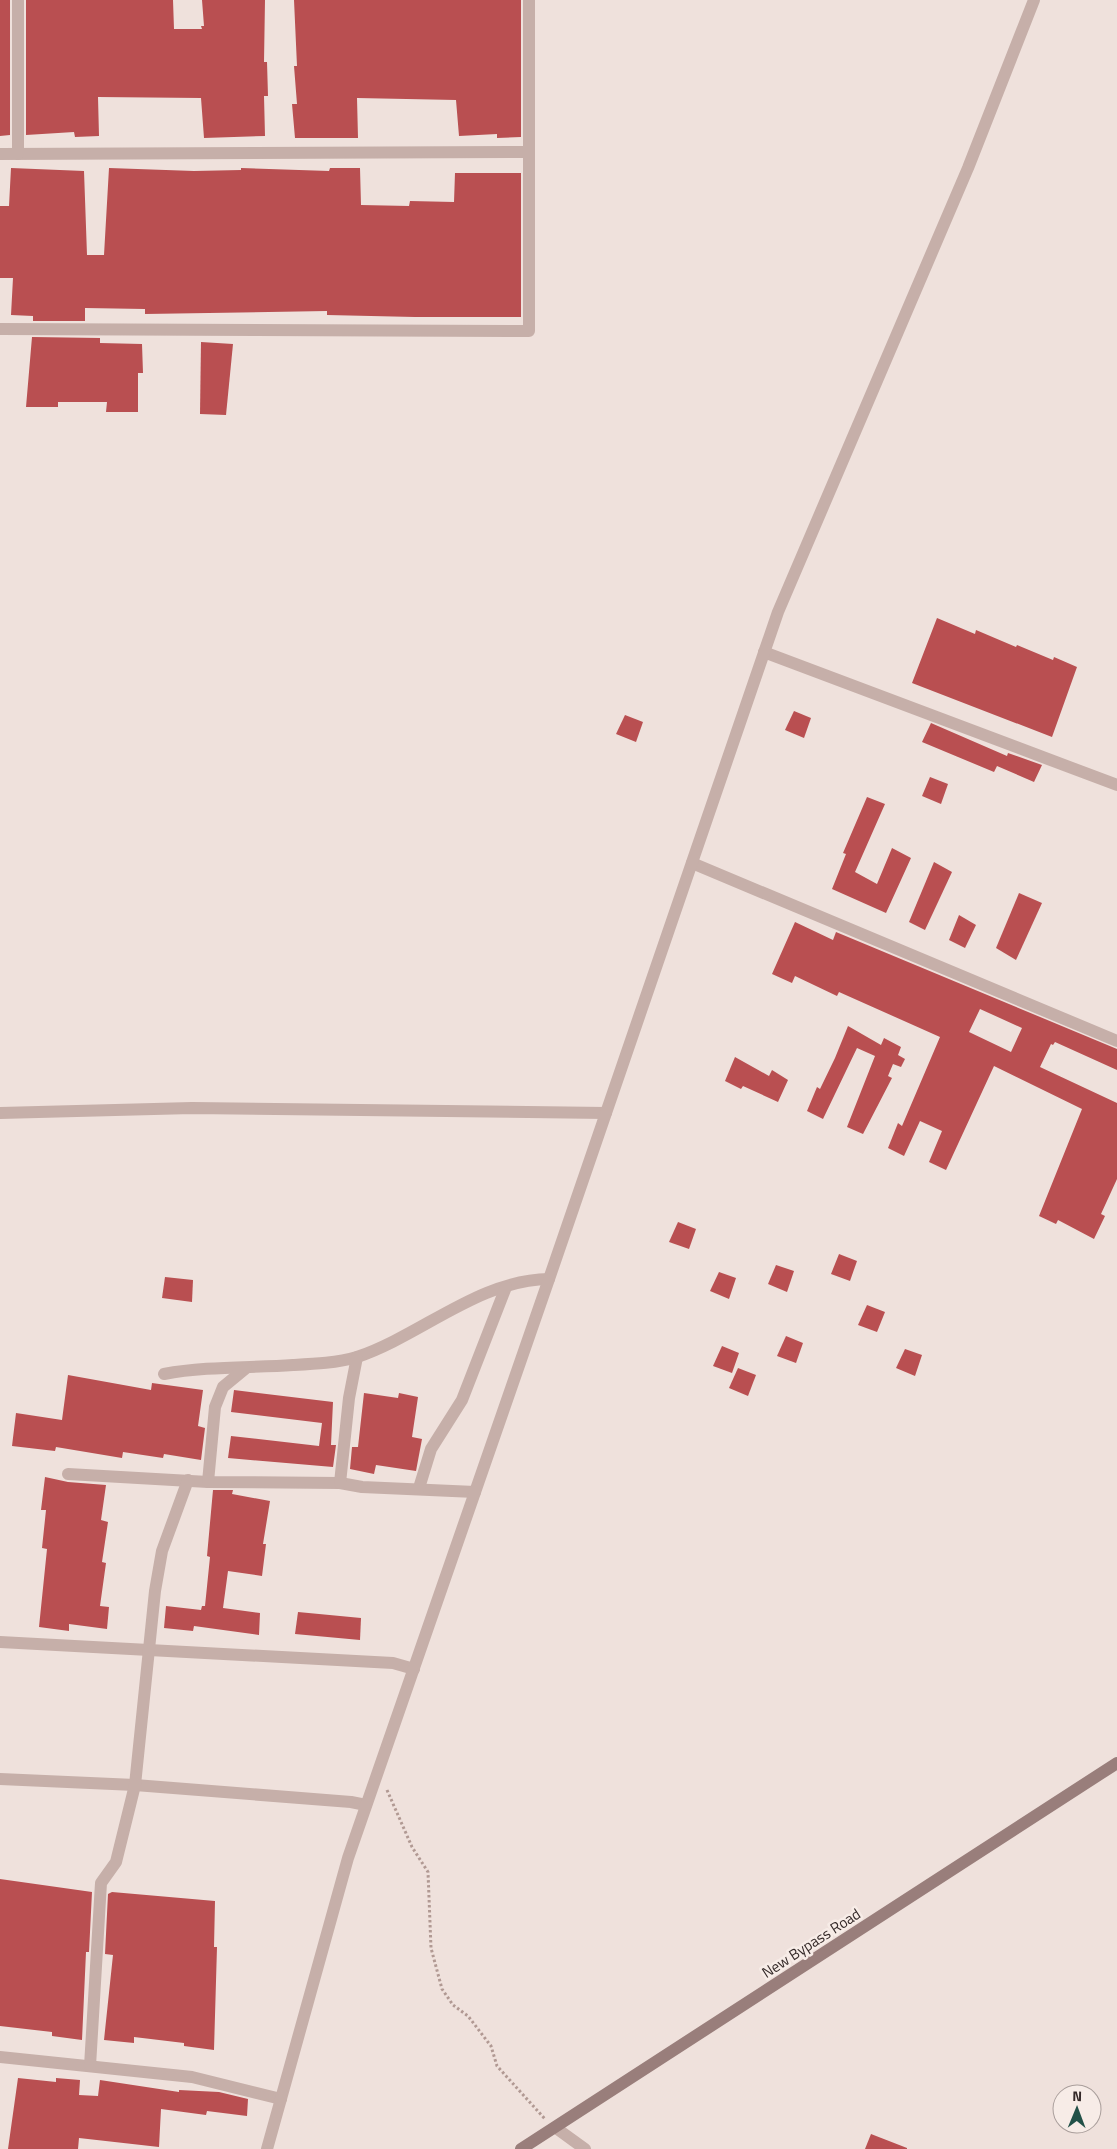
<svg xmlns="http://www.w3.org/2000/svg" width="1117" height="2149" font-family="'Titillium Web',sans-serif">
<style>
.building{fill:#b94f51;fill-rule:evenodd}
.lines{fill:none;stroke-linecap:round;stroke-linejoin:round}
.path{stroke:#b19993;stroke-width:3;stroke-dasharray:2.5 2.5;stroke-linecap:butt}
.minor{stroke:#c6afa9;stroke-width:12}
.secondary{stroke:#997e7b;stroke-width:12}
.labels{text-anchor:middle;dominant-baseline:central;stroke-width:5;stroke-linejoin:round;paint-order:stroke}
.street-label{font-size:15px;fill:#342928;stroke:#f7ece7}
</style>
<rect width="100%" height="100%" fill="#efe1dc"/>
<g class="building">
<polygon points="0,0 10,0 10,135 0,136"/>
<polygon points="26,0 173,0 174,29 202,29 201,26 204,26 202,0 265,0 264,62 267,62 268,96 264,96 265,136 204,138 201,98 98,97 99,136 75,137 74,132 26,135"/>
<polygon points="294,0 521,0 521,137 497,138 497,134 459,136 456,100 357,98 358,138 295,138 292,104 297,104 294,66 297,66"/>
<polygon points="11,168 84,171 87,255 104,255 109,168 194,171 241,170 241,168 329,171 330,168 360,168 361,205 409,206 410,201 454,202 455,173 521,173 521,317 415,317 327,315 327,311 145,314 145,309 85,308 85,321 33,321 33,316 11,315 13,278 0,278 0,206 9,206"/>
<polygon points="32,337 100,338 100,343 142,344 143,373 138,373 138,412 106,412 107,402 58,402 58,407 26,407"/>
<polygon points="201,342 233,344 226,415 200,414"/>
<polygon points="937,618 975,634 976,630 1016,647 1017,645 1053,660 1054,657 1077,667 1052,737 912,683"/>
<polygon points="794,711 811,718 804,738 785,730"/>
<polygon points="625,715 643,722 636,742 616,734"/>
<polygon points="931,723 1007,756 1008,753 1042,765 1034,782 997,766 994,772 922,742"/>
<polygon points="930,777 948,784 941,804 922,796"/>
<polygon points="867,797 885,804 855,872 877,884 892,848 911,858 886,913 832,889 846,854 843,853"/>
<polygon points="934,862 952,872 925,930 909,922"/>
<polygon points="1019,893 1042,903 1016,960 996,948"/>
<polygon points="959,915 976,925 965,948 949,940"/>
<path d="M 795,922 L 833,940 L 836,932 L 1117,1049 L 1117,1070 L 1055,1042 L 1053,1045 L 1051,1044 L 1040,1067 L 1117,1103 L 1117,1179 L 1101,1214 L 1105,1216 L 1094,1239 L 1058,1220 L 1056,1224 L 1039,1216 L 1082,1109 L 994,1066 L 946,1170 L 929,1162 L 942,1131 L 920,1121 L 904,1156 L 888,1148 L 898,1123 L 902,1126 L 940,1037 L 839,992 L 837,996 L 795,976 L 792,983 L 772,974 ZM 980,1009 L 1022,1028 L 1011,1052 L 969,1032 Z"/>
<polygon points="848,1026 881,1045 884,1038 901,1047 898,1055 905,1059 901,1067 893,1064 888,1076 892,1078 863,1134 847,1127 875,1056 857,1048 823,1119 807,1111 817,1087 820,1089 835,1058"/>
<polygon points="735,1057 769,1076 772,1070 788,1080 778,1102 743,1086 741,1089 725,1081"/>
<polygon points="678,1222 696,1229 689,1249 669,1242"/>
<polygon points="839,1254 857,1261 850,1281 831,1274"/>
<polygon points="776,1265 794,1271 787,1292 768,1284"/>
<polygon points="719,1272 736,1278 729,1299 710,1291"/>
<polygon points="165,1277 193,1280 192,1302 162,1298"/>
<polygon points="867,1305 885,1312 877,1332 858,1325"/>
<polygon points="786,1336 803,1343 796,1363 777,1356"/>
<polygon points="722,1346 739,1353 732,1373 713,1366"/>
<polygon points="905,1349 922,1355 915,1376 896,1368"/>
<polygon points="738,1368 756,1375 748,1396 729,1388"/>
<polygon points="68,1375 151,1390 152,1383 203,1390 198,1426 205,1428 201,1460 164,1454 163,1458 123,1452 122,1458 56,1447 55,1451 12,1446 16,1413 62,1420"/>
<polygon points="234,1390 333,1402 331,1445 336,1445 333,1467 228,1458 231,1436 319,1446 322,1423 231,1412"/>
<polygon points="364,1393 398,1398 399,1393 418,1397 412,1437 422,1439 416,1471 376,1465 374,1474 350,1469 352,1447 358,1447"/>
<polygon points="45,1477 68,1482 106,1485 101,1520 108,1522 102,1562 106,1563 100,1606 109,1607 107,1629 69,1624 69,1631 39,1627 47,1549 42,1548 46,1510 41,1510"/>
<polygon points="213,1490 233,1490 232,1494 270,1501 263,1544 266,1544 262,1576 228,1571 223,1608 260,1613 259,1635 194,1626 193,1631 164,1628 166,1606 201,1610 202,1606 205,1606 210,1557 207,1556"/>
<polygon points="298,1612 361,1618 360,1640 295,1634"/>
<polygon points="0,1879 92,1892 89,1952 86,1952 82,2040 52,2036 52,2032 0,2026"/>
<polygon points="112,1892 215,1901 214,1947 217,1947 214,2050 184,2046 184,2043 134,2037 134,2043 104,2040 113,1955 105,1954 108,1894"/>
<polygon points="18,2078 56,2082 56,2078 80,2080 79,2095 98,2096 100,2080 179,2092 179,2090 219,2092 248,2099 247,2116 207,2111 206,2115 161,2109 159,2147 79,2138 78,2149 8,2149"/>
<polygon points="871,2134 907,2148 907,2149 865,2149"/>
</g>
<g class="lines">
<polyline class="path" points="387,1790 412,1847 428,1872 431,1948 442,1989 453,2005 468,2016 491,2046 497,2066 545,2119"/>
<g class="minor">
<polyline points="0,154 529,152"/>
<polyline points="18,154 18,0"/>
<polyline points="0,329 529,331 529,0"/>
<polyline points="764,652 1117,785"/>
<polyline points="692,863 1117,1041"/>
<polyline points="0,1113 192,1108 606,1113"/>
<path d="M 164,1374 C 206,1366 251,1368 293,1365 C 314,1364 337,1363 357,1357 C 422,1335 478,1280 549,1279"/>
<polyline points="68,1474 208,1482 340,1483 362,1487 475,1492"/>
<polyline points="208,1482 215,1407 223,1387 246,1368"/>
<polyline points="340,1483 349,1398 357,1357"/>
<polyline points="419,1488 431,1449 462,1400 506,1287"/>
<polyline points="0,1642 393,1663 414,1669"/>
<polyline points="0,1779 135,1785 351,1802 366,1805"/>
<polyline points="0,2057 192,2077 281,2099"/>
<polyline points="90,2066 101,1883 116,1862 135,1785 155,1591 162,1551 188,1480"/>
<polyline points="556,2128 585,2149"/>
<polyline points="267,2149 348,1858 549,1279 778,612 968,168 1034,0"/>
</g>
<polyline class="secondary" points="521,2149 1117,1763"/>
</g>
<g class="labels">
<g class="street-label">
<text transform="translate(811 1943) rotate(-33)">New Bypass Road</text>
</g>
</g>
<g transform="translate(1077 2109) rotate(1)"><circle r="24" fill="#f7ece7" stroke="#a99e9b"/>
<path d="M0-4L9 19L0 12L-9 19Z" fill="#225148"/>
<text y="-8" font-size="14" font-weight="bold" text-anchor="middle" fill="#342928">N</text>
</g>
</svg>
